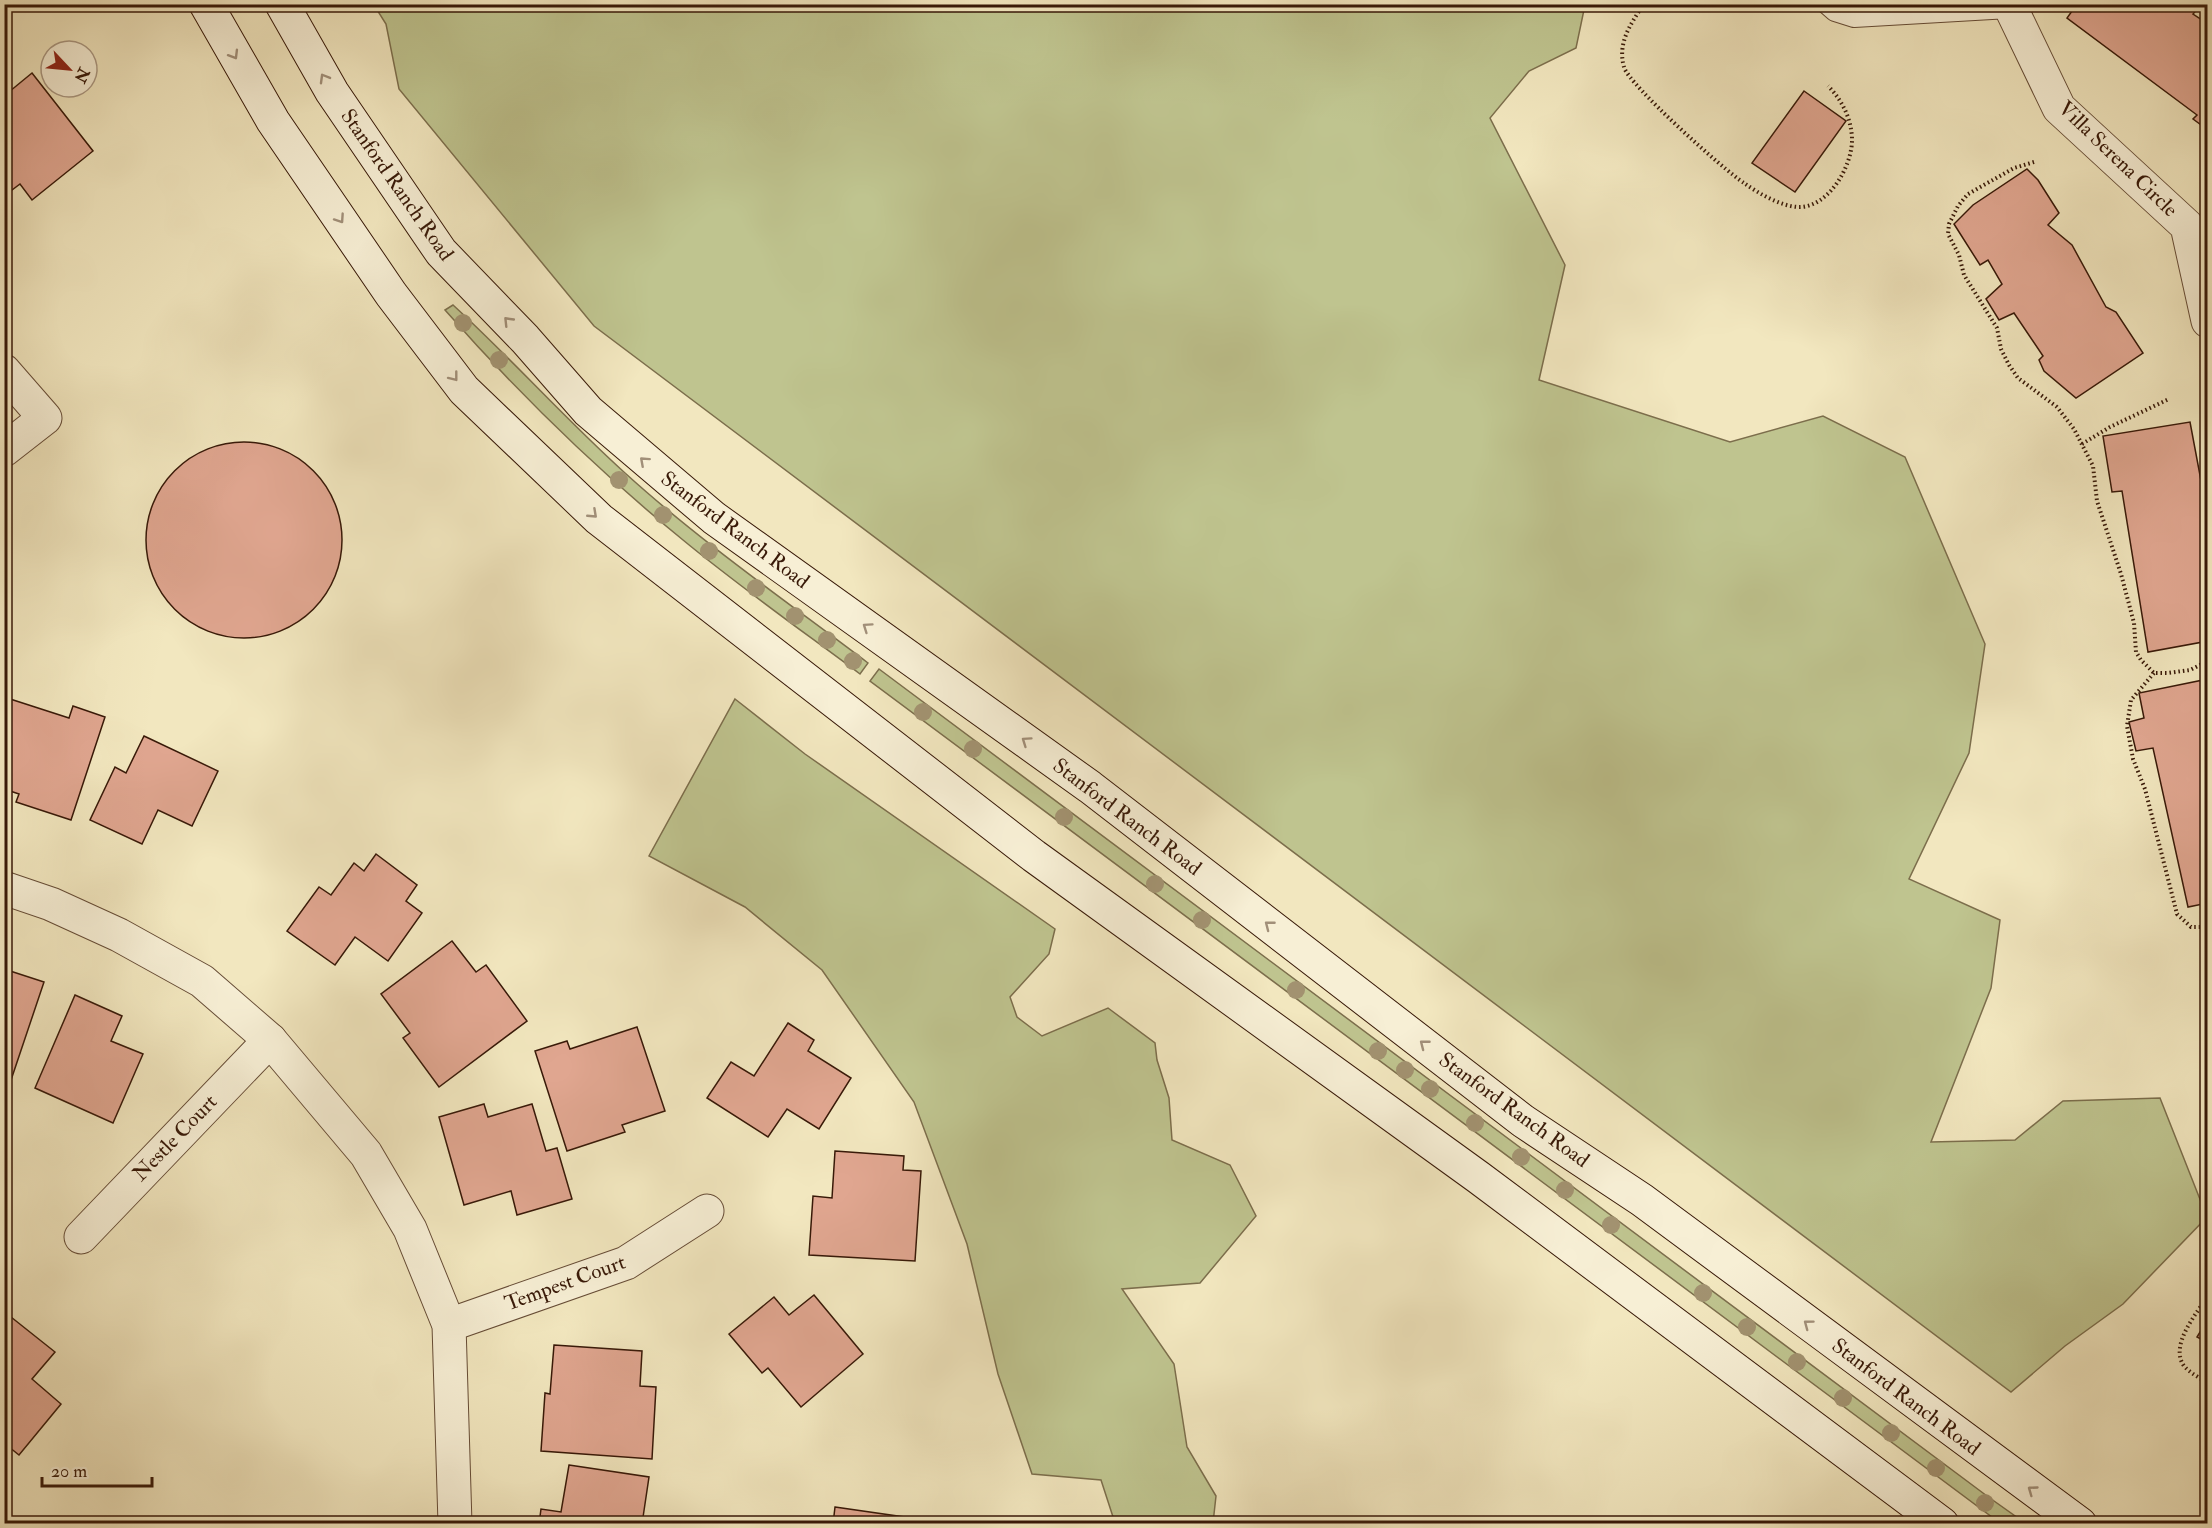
<svg xmlns="http://www.w3.org/2000/svg" width="2212" height="1528" font-family="'IM FELL Double Pica',serif">
<style>
.green{fill:#bfc48f;stroke:#7c6e4c;stroke-width:1.5}
.building{fill:#e0a690;stroke:#381908;stroke-width:1.5}
.lines{fill:none;stroke-linecap:round;stroke-linejoin:round}
.lane-casing{stroke:#664c36;stroke-width:22}
.street-casing{stroke:#664c36;stroke-width:35}
.secondary-casing{stroke:#381908;stroke-width:35}
.path{stroke:#381908;stroke-width:4;stroke-dasharray:1.5 3;stroke-linecap:butt}
.lane{stroke:#f7efd5;stroke-width:20}
.street{stroke:#f7efd5;stroke-width:33}
.secondary{stroke:#f7efd5;stroke-width:33}
.tree{fill:#a29270}
.oneway{stroke:#a18f79}
.labels{text-anchor:middle;dominant-baseline:central;stroke-width:5;stroke-linejoin:round;paint-order:stroke}
.street-label{font-size:21px;fill:#381908;stroke:#f7efd5}
</style>
<rect width="100%" height="100%" fill="#f2e7bf"/>
<filter id="stains"><feTurbulence type="fractalNoise" baseFrequency=".00333" numOctaves="4"/><feColorMatrix values="0 0 0 0 .2 0 0 0 0 .09 0 0 0 0 .02 0 0 0 .5 -.17"/></filter>
<radialGradient id="worn" r=".72"><stop offset=".6" stop-color="#630" stop-opacity="0"/><stop offset="1" stop-color="#630" stop-opacity=".3"/></radialGradient>
<g class="green">
<polygon points="374,5 1585,5 1576,48 1529,71 1490,118 1565,265 1539,380 1730,442 1823,416 1905,457 1985,644 1969,753 1909,879 2000,920 1991,988 1931,1142 2015,1140 2063,1101 2160,1098 2207,1217 2123,1304 2065,1346 2011,1392 594,326 399,89 386,24"/>
<path d="M 453,305 C 512,359 565,419 625,473 C 701,542 786,601 868,663 L 860,674 C 801,630 740,587 683,540 C 597,470 518,393 445,310 Z"/>
<polygon points="879,669 1987,1496 2025,1523 2000,1523 870,681"/>
<polygon points="735,699 805,754 1055,929 1049,954 1010,997 1017,1017 1042,1036 1108,1008 1155,1043 1157,1060 1169,1098 1172,1140 1230,1165 1256,1216 1200,1283 1122,1289 1174,1364 1187,1447 1216,1496 1213,1523 1115,1523 1101,1480 1032,1474 998,1374 967,1244 914,1102 822,970 745,907 649,856"/>
</g>
<g class="building">
<polygon points="2077,4 2200,6 2193,14 2208,24 2208,130 2193,119 2197,115 2067,18"/>
<polygon points="32,73 93,151 32,200 20,184 4,196 4,96"/>
<polygon points="1804,91 1846,121 1795,192 1752,163"/>
<polygon points="2027,169 2038,180 2059,213 2048,225 2072,245 2106,307 2116,312 2143,353 2076,398 2044,371 2039,360 2043,356 2014,313 1999,320 1986,299 2002,284 1988,260 1980,265 1954,224 1973,205"/>
<polygon points="2190,422 2208,518 2208,641 2148,652 2122,491 2112,492 2103,436"/>
<circle cx="244" cy="540" r="98"/>
<polygon points="2208,679 2208,903 2188,907 2153,748 2136,751 2129,722 2144,718 2139,693"/>
<polygon points="4,697 69,718 73,706 105,717 71,820 16,802 19,794 4,789"/>
<polygon points="144,736 218,771 192,826 158,810 142,844 90,820 115,767 126,773"/>
<polygon points="376,854 417,885 406,901 422,913 388,961 355,937 335,965 287,931 319,887 331,895 354,863 364,871"/>
<polygon points="452,941 476,972 486,965 527,1021 439,1087 403,1038 410,1033 381,994"/>
<polygon points="4,969 44,982 11,1080 4,1078"/>
<polygon points="75,995 122,1016 111,1041 143,1054 113,1123 35,1088"/>
<polygon points="788,1023 814,1040 808,1051 851,1078 819,1129 787,1109 768,1137 707,1098 731,1062 754,1076"/>
<polygon points="637,1027 665,1111 622,1125 625,1132 567,1151 535,1051 567,1041 570,1049"/>
<polygon points="484,1104 488,1117 532,1104 546,1151 557,1148 572,1199 517,1215 511,1191 464,1205 439,1117"/>
<polygon points="835,1151 904,1156 903,1170 921,1171 915,1261 809,1255 813,1196 832,1198"/>
<polygon points="814,1295 863,1354 801,1407 768,1368 762,1373 729,1334 774,1297 789,1315"/>
<polygon points="2208,1314 2208,1343 2197,1337 2205,1324 2202,1322"/>
<polygon points="11,1317 55,1352 32,1379 61,1404 19,1455 4,1443 4,1325"/>
<polygon points="554,1345 642,1351 640,1386 656,1387 652,1459 541,1451 545,1393 550,1394"/>
<polygon points="569,1465 649,1477 642,1524 539,1524 541,1509 561,1512"/>
<polygon points="835,1507 918,1519 917,1524 833,1524"/>
</g>
<g class="lines">
<g class="lane-casing">
<polyline id="lane" points="1827,4 1835,11 1854,17 2009,8"/>
</g>
<g class="street-casing">
<g id="street">
<polyline points="2009,4 2059,108 2187,226 2208,321"/>
<polyline points="4,371 45,418 4,450"/>
<polyline points="4,888 51,904 119,935 202,981 270,1040 366,1154 410,1229 449,1325 455,1524"/>
<polyline points="81,1237 270,1040"/>
<polyline points="449,1325 626,1263 707,1211"/>
</g>
</g>
<g class="secondary-casing">
<g id="secondary">
<polyline points="206,4 273,121 391,294 464,390 599,519 1034,856 1478,1177 1942,1524"/>
<polyline points="282,4 332,92 441,252 525,339 588,411 714,518 1090,787 1523,1121 1642,1200 2080,1524"/>
</g>
</g>
<g class="path">
<path d="M 1644,4 C 1631,23 1617,43 1624,67 C 1628,84 1725,171 1744,183 C 1758,193 1780,206 1798,207 C 1829,208 1853,165 1852,138 C 1851,118 1842,100 1828,86"/>
<polyline points="2034,162 2014,168 1968,194 1958,206 1949,224 1948,234 1959,255 1964,275 1997,328 2001,349 2009,365 2018,378 2057,407 2074,429 2093,466 2097,501 2121,574 2134,623 2136,652 2141,660 2154,673 2168,673 2190,670 2208,661"/>
<polyline points="2082,444 2110,427 2169,399"/>
<polyline points="2154,673 2131,700 2127,726 2133,759 2145,789 2177,914 2191,927 2208,927"/>
<path d="M 2208,1296 C 2197,1313 2169,1345 2184,1366 C 2190,1373 2200,1378 2208,1383"/>
</g>
<use href="#lane" class="lane"/>
<use href="#street" class="street"/>
<use href="#secondary" class="secondary"/>
</g>
<g class="tree">
<circle cx="463" cy="323" r="9"/>
<circle cx="499" cy="360" r="9"/>
<circle cx="619" cy="480" r="9"/>
<circle cx="663" cy="515" r="9"/>
<circle cx="709" cy="551" r="9"/>
<circle cx="756" cy="588" r="9"/>
<circle cx="795" cy="616" r="9"/>
<circle cx="827" cy="640" r="9"/>
<circle cx="853" cy="661" r="9"/>
<circle cx="923" cy="712" r="9"/>
<circle cx="973" cy="749" r="9"/>
<circle cx="1064" cy="817" r="9"/>
<circle cx="1155" cy="884" r="9"/>
<circle cx="1202" cy="920" r="9"/>
<circle cx="1296" cy="990" r="9"/>
<circle cx="1378" cy="1051" r="9"/>
<circle cx="1405" cy="1070" r="9"/>
<circle cx="1430" cy="1089" r="9"/>
<circle cx="1475" cy="1123" r="9"/>
<circle cx="1521" cy="1157" r="9"/>
<circle cx="1565" cy="1190" r="9"/>
<circle cx="1611" cy="1225" r="9"/>
<circle cx="1703" cy="1293" r="9"/>
<circle cx="1747" cy="1327" r="9"/>
<circle cx="1797" cy="1362" r="9"/>
<circle cx="1843" cy="1398" r="9"/>
<circle cx="1891" cy="1433" r="9"/>
<circle cx="1936" cy="1468" r="9"/>
<circle cx="1985" cy="1503" r="9"/>
</g>
<defs><path id="oneway-chevron" d="M-2-3.5L2.5 0L-2 3.5" fill="none" stroke-width="1.6" stroke-linecap="round" stroke-linejoin="round" transform="scale(1.5)"/></defs>
<g class="oneway">
<use href="#oneway-chevron" transform="translate(234 55) rotate(59)"/>
<use href="#oneway-chevron" transform="translate(324 78) rotate(-120)"/>
<use href="#oneway-chevron" transform="translate(340 219) rotate(56)"/>
<use href="#oneway-chevron" transform="translate(508 321) rotate(-134)"/>
<use href="#oneway-chevron" transform="translate(454 377) rotate(52)"/>
<use href="#oneway-chevron" transform="translate(644 461) rotate(-138)"/>
<use href="#oneway-chevron" transform="translate(593 514) rotate(43)"/>
<use href="#oneway-chevron" transform="translate(867 627) rotate(-145)"/>
<use href="#oneway-chevron" transform="translate(1026 741) rotate(-145)"/>
<use href="#oneway-chevron" transform="translate(1269 925) rotate(-142)"/>
<use href="#oneway-chevron" transform="translate(1424 1044) rotate(-142)"/>
<use href="#oneway-chevron" transform="translate(1808 1324) rotate(-143)"/>
<use href="#oneway-chevron" transform="translate(2032 1490) rotate(-144)"/>
</g>
<g class="labels">
<g class="street-label">
<text transform="translate(2118 159) rotate(44)">Villa Serena Circle</text>
<text transform="translate(397 185) rotate(55)">Stanford Ranch Road</text>
<text transform="translate(735 530) rotate(37)">Stanford Ranch Road</text>
<text transform="translate(1127 817) rotate(37)">Stanford Ranch Road</text>
<text transform="translate(1514 1110) rotate(36)">Stanford Ranch Road</text>
<text transform="translate(175 1138) rotate(-46)">Nestle Court</text>
<text transform="translate(565 1283) rotate(-20)">Tempest Court</text>
<text transform="translate(1906 1397) rotate(37)">Stanford Ranch Road</text>
</g>
</g>
<rect width="2212" height="1528" fill="none" stroke="#f2e7bf" stroke-width="24"/>
<rect x="6" y="6" width="2200" height="1516" fill="none" stroke="#381908" stroke-width="3"/>
<rect x="12" y="12" width="2188" height="1504" fill="none" stroke="#381908" stroke-width="1.5"/>
<g transform="translate(69 69) rotate(116)"><circle r="28" fill="#f7efd5" stroke="#ab9983" stroke-width="1.5"/>
<path d="M0-4.5L10 22L0 15L-10 22Z" fill="#8f2418"/>
<text y="-9" font-size="16" font-weight="bold" text-anchor="middle" fill="#381908">N</text>
</g>
<path d="M42 1477v9h110v-9" fill="none" stroke="#381908" stroke-width="3"/>
<text x="51" y="1477" font-size="18" fill="#381908" stroke="#f7efd5" stroke-width="4.5" paint-order="stroke">20 m</text>
<rect width="100%" height="100%" filter="url(#stains)"/>
<rect width="100%" height="100%" fill="url(#worn)"/>
</svg>
